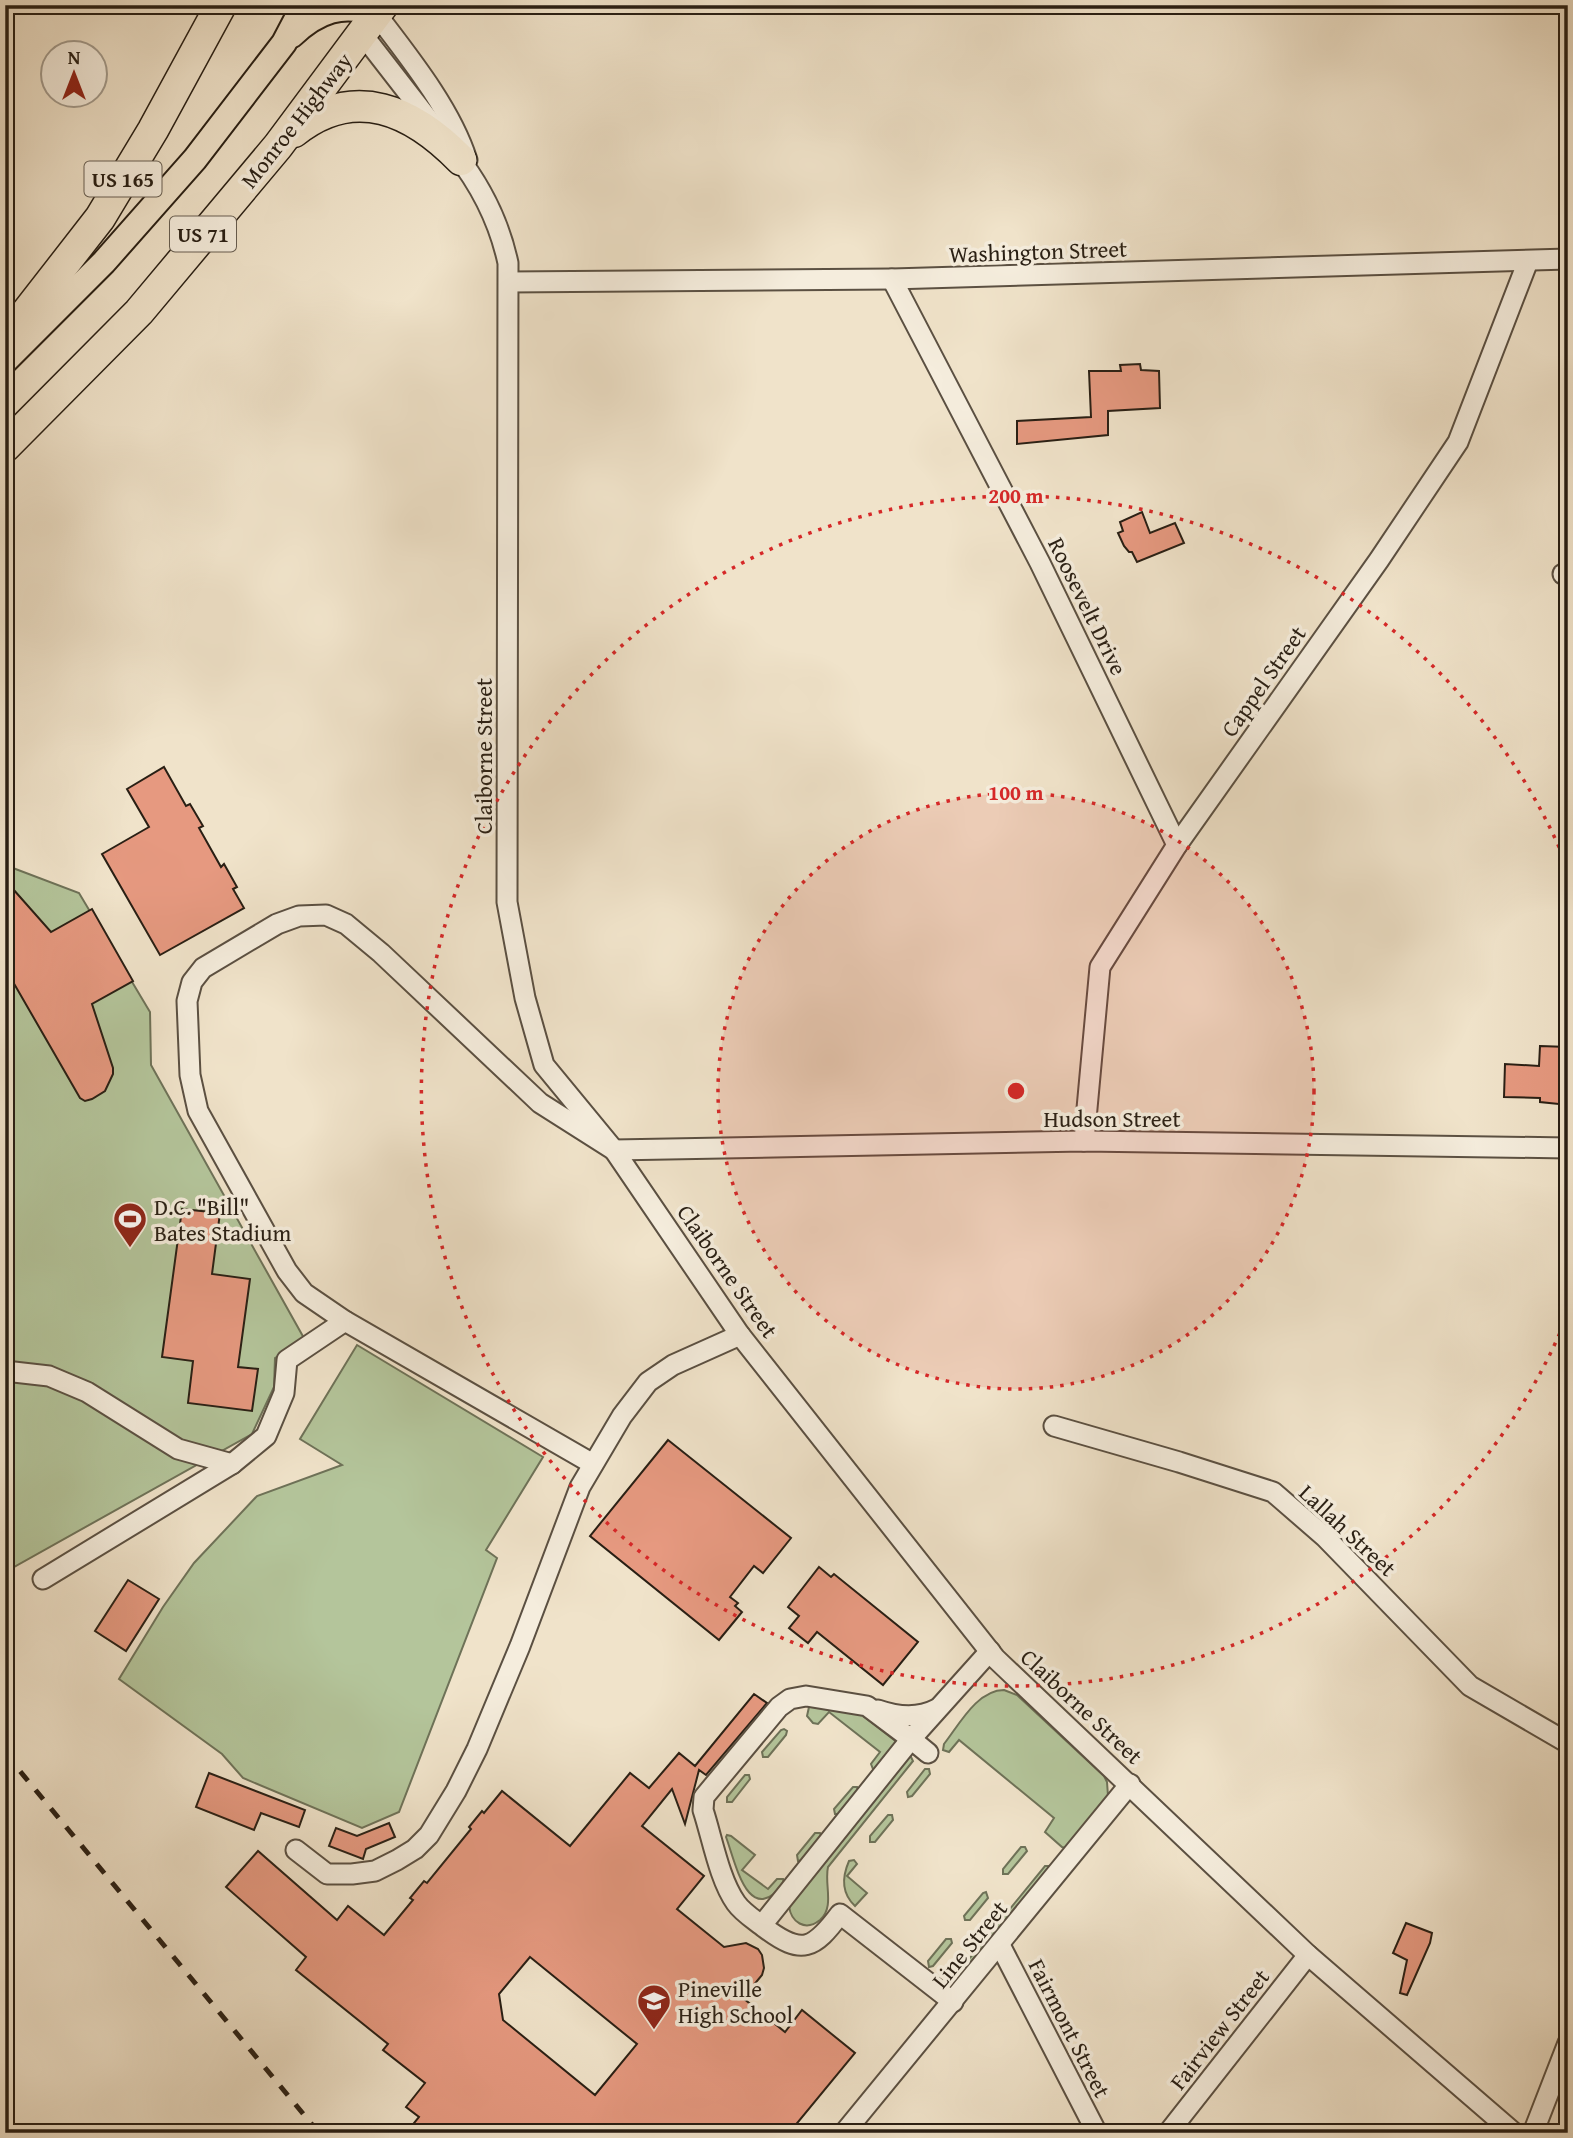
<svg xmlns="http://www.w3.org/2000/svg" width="1573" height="2138" font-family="'Gentium Book Plus',serif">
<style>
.green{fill:#b4c59b;stroke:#6e7258;stroke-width:2}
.building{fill:#e69980;stroke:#291f14;stroke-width:2;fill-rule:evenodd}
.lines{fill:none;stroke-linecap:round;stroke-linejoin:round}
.minor-casing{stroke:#5b5042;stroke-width:23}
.major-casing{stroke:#291f14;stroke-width:28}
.highway-casing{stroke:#291f14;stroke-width:33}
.minor{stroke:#f5eddd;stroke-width:19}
.major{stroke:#f0e3ca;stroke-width:24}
.highway{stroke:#f0e3ca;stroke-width:30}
.rail{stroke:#291f14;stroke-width:5;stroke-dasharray:12 12;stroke-linecap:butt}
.ring{fill:none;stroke:#d62828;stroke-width:3.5;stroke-dasharray:3.5 7}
.labels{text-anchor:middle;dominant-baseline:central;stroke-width:7;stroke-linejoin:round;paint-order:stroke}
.shield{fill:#f5eddd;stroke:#665d50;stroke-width:2}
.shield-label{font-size:21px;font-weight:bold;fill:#291f14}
.street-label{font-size:23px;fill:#291f14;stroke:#f5eddd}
.poi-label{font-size:23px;fill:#291f14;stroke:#f5eddd;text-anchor:start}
.centre{fill:#d62828;stroke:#f5eddd;stroke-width:3.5}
.ring-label{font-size:21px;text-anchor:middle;font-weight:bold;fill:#d62828;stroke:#f5eddd;stroke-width:7;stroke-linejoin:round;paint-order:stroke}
</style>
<rect width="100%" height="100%" fill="#f0e3ca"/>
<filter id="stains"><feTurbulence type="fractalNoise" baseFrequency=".00286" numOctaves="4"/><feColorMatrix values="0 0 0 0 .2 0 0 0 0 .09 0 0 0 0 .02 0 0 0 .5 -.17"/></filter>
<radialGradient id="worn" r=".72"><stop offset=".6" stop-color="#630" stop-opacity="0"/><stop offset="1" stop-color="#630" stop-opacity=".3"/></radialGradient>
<g class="green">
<polygon points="5,865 79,893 150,1012 151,1065 305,1340 275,1358 274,1387 252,1434 5,1572"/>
<polygon points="357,1345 543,1457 486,1550 497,1558 399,1812 362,1828 243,1778 222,1754 119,1679 163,1607 194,1563 257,1496 342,1465 300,1439"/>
<path d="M 1004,1690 L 1017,1695 L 1104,1776 L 1107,1782 L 1108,1796 L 1065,1848 L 1062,1847 L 1045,1832 L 1054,1818 L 959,1740 L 949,1752 L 943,1750 L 944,1744 C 959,1725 977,1690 1004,1690 Z"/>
<polygon points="815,1706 862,1715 898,1743 875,1770 873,1769 871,1764 880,1752 829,1712 818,1724 813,1723 807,1716 809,1707"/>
<polygon points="784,1729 787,1731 786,1735 768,1757 763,1757 762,1752 781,1730"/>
<path d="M 910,1755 L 913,1761 L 828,1867 C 824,1884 835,1907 820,1920 C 805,1932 791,1922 789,1906 Z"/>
<polygon points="925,1769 929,1769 930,1774 912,1796 908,1797 907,1792"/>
<polygon points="745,1775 749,1775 750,1779 732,1802 727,1802 727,1797"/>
<polygon points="853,1787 857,1787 858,1792 840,1814 835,1814 834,1809"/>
<polygon points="888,1815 892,1815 893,1820 875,1842 870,1842 870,1836"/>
<polygon points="815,1833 820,1833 821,1836 803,1860 798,1861 797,1855"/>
<path d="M 727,1835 L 731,1836 L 755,1855 L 742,1870 L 768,1889 L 777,1879 L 783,1879 L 784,1884 C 748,1928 736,1864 726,1837 Z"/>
<polygon points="1021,1847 1025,1847 1027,1851 1008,1874 1003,1874 1003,1869"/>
<path d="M 854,1860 L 857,1864 L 847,1876 L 867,1893 L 855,1906 C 841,1893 842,1877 849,1861 Z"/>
<polygon points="1045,1866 1049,1866 1050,1870 954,1986 951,1984 951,1981"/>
<polygon points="986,1892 988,1898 970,1920 965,1920 964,1916 983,1893"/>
<polygon points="946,1939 951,1939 952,1943 933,1966 929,1967 928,1961"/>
</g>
<g class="building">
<polygon points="1140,364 1141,370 1159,371 1160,408 1108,411 1108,435 1017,444 1017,421 1091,417 1089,371 1121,371 1120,365"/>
<polygon points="1142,512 1150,533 1175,523 1184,543 1137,562 1132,552 1129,552 1124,546 1118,533 1123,531 1120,522"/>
<polygon points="164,767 186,806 190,804 203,826 199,828 221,867 224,864 237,887 233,889 244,908 160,955 102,854 149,827 127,789"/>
<polygon points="5,880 51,932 92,909 133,981 92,1004 113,1068 113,1074 105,1091 92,1099 85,1101 80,1098 5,968"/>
<polygon points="1540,1046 1568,1047 1568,1105 1540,1102 1540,1098 1504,1097 1505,1064 1539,1066"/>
<polygon points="182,1209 220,1213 212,1274 250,1279 238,1367 258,1369 252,1411 188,1403 193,1361 162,1357"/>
<polygon points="668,1440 791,1538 763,1573 754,1566 730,1597 738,1603 735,1606 742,1612 719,1640 590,1536"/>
<polygon points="819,1567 831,1577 834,1574 918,1642 883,1685 817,1632 808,1643 789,1628 799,1616 788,1607"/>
<polygon points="128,1580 159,1599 126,1651 95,1631"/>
<path d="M 754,1694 L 767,1703 L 706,1775 L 699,1770 L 685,1824 L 672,1789 L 642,1826 L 704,1876 L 677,1909 L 724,1947 L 746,1943 L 758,1949 L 762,1955 L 764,1968 L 762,1975 L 743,1998 L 785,2032 L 802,2010 L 855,2053 L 789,2133 L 406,2133 L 419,2117 L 406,2107 L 425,2083 L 383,2050 L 388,2044 L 296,1970 L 306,1957 L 226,1887 L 258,1851 L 337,1920 L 348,1906 L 384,1935 L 413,1900 L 410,1898 L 424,1881 L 427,1883 L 471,1829 L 469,1827 L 482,1811 L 484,1813 L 502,1791 L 570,1846 L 630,1773 L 649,1788 L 679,1753 L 695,1766 ZM 530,1957 L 637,2044 L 595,2095 L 503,2020 L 499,1994 Z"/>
<polygon points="209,1773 305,1810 299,1827 261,1813 254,1830 196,1807"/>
<polygon points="389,1823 395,1837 366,1849 363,1859 329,1846 336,1828 357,1836"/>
<polygon points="1406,1923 1432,1933 1430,1943 1407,1995 1400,1993 1407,1960 1393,1953"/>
</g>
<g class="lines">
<g class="minor-casing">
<g id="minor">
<path d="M 377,15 C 409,57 451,109 467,160"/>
<polyline points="363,35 436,129"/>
<path d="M 455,153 C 481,186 499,221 508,263 L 507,902 L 525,998 L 544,1065 L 614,1150 L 740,1335 L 995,1658 L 1308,1955 L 1514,2133"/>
<polyline points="892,279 1040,563 1177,845"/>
<polyline points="509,282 892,279 1568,259"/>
<polyline points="1563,574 1568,574"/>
<polyline points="1084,1141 1100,967 1177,845 1379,560 1458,442 1528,261"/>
<polyline points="5,1371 49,1376 87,1392 178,1449 232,1464"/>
<polyline points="1054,1426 1179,1462 1273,1492 1325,1537 1470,1686 1568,1743"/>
<polyline points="593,1464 345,1321 304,1293 287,1271 198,1111 190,1075 187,1001 192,982 203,968 277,924 299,916 326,915 346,924 381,953 540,1103 614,1150 1084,1141 1568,1148"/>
<polyline points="43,1579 232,1464 266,1436 284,1393 287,1360 345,1321"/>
<path d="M 878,1710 C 898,1717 918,1719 937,1709"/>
<polyline points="296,1850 327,1874 352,1874 375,1871 397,1860 415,1849 429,1835 456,1791 477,1749 520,1646 580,1487 622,1416 648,1382 673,1365 740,1335"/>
<polyline points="762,1925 911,1739 928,1753"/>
<polyline points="1000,1945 1097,2133"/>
<path d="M 953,2002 L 840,1914 C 814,1949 802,1956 765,1928 C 755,1920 743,1913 736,1903 C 719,1879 712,1837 703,1810 L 704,1797 L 779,1707 L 790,1699 L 806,1696 L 867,1706 L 911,1739 L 990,1651"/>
<polyline points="844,2133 1130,1784"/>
<polyline points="1168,2133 1308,1955"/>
<polyline points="1533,2133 1568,2043"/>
</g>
</g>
<g class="major-casing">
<g id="major">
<path d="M 292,35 C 316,12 344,0 377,15"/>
<polyline points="5,361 104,262 195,159 284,43 304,5"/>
</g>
</g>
<g class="highway-casing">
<g id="highway">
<path d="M 294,132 C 355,83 413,111 461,160"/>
<polyline points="5,340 100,218 153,130 221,5"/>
<polyline points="5,447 139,312 278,146 383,5"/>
</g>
</g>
<use href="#minor" class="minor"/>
<use href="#major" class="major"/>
<use href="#highway" class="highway"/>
<polyline class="rail" points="5,1753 319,2133"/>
</g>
<circle cx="1016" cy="1091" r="298" fill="#d62828" fill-opacity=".12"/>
<g class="ring">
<circle cx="1016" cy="1091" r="298"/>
<path d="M1568 1314A595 595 0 1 1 1568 868"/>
</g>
<defs>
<g id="stadium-pin" transform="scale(1.75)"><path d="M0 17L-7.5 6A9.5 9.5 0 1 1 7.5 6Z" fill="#8f2418" stroke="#f5eddd"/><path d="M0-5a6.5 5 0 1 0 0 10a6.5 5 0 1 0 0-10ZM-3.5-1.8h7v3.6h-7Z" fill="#fff"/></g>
<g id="school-pin" transform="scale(1.75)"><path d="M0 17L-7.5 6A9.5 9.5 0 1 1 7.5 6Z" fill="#8f2418" stroke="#f5eddd"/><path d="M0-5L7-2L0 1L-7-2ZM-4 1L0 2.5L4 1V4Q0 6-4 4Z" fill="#fff"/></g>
</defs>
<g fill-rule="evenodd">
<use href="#stadium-pin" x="130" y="1219"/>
<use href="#school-pin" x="654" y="2001"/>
</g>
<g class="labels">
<g class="shield">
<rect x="84.5" y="161.5" width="77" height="35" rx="5"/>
<rect x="170" y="216.5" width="66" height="35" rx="5"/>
</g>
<g class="shield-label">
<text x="123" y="179">US 165</text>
<text x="203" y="234">US 71</text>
</g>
<g class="street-label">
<text transform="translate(296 120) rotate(-52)">Monroe Highway</text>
<text transform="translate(1038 251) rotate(-2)">Washington Street</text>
<text transform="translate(1088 606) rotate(64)">Roosevelt Drive</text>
<text transform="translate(1263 681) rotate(-55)">Cappel Street</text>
<text transform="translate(483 756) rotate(-90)">Claiborne Street</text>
<text x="1112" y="1118">Hudson Street</text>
<text transform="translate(728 1271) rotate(55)">Claiborne Street</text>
<text transform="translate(1348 1530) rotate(43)">Lallah Street</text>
<text transform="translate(1082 1706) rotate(43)">Claiborne Street</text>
<text transform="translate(969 1944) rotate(-51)">Line Street</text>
<text transform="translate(1070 2028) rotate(63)">Fairmont Street</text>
<text transform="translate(1219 2029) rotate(-52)">Fairview Street</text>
</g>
<g class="poi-label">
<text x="154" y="1206">D.C. "Bill"<tspan x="154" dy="26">Bates Stadium</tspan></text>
<text x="678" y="1988">Pineville<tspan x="678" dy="26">High School</tspan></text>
</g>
</g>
<circle cx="1016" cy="1091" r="10" class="centre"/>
<g class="ring-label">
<text x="1016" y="503">200 m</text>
<text x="1016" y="800">100 m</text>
</g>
<rect width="1573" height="2138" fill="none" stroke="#f0e3ca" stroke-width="28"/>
<rect x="7" y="7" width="1559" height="2124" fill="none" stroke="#291f14" stroke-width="3.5"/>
<rect x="14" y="14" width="1545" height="2110" fill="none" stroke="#291f14" stroke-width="2"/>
<g transform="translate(74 74)"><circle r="33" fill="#f5eddd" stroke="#a39b8d" stroke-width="2"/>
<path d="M0-5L12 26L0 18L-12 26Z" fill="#8f2418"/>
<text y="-10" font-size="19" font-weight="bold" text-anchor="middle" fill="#291f14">N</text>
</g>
<rect width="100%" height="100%" filter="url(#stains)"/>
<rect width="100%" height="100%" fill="url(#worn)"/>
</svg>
